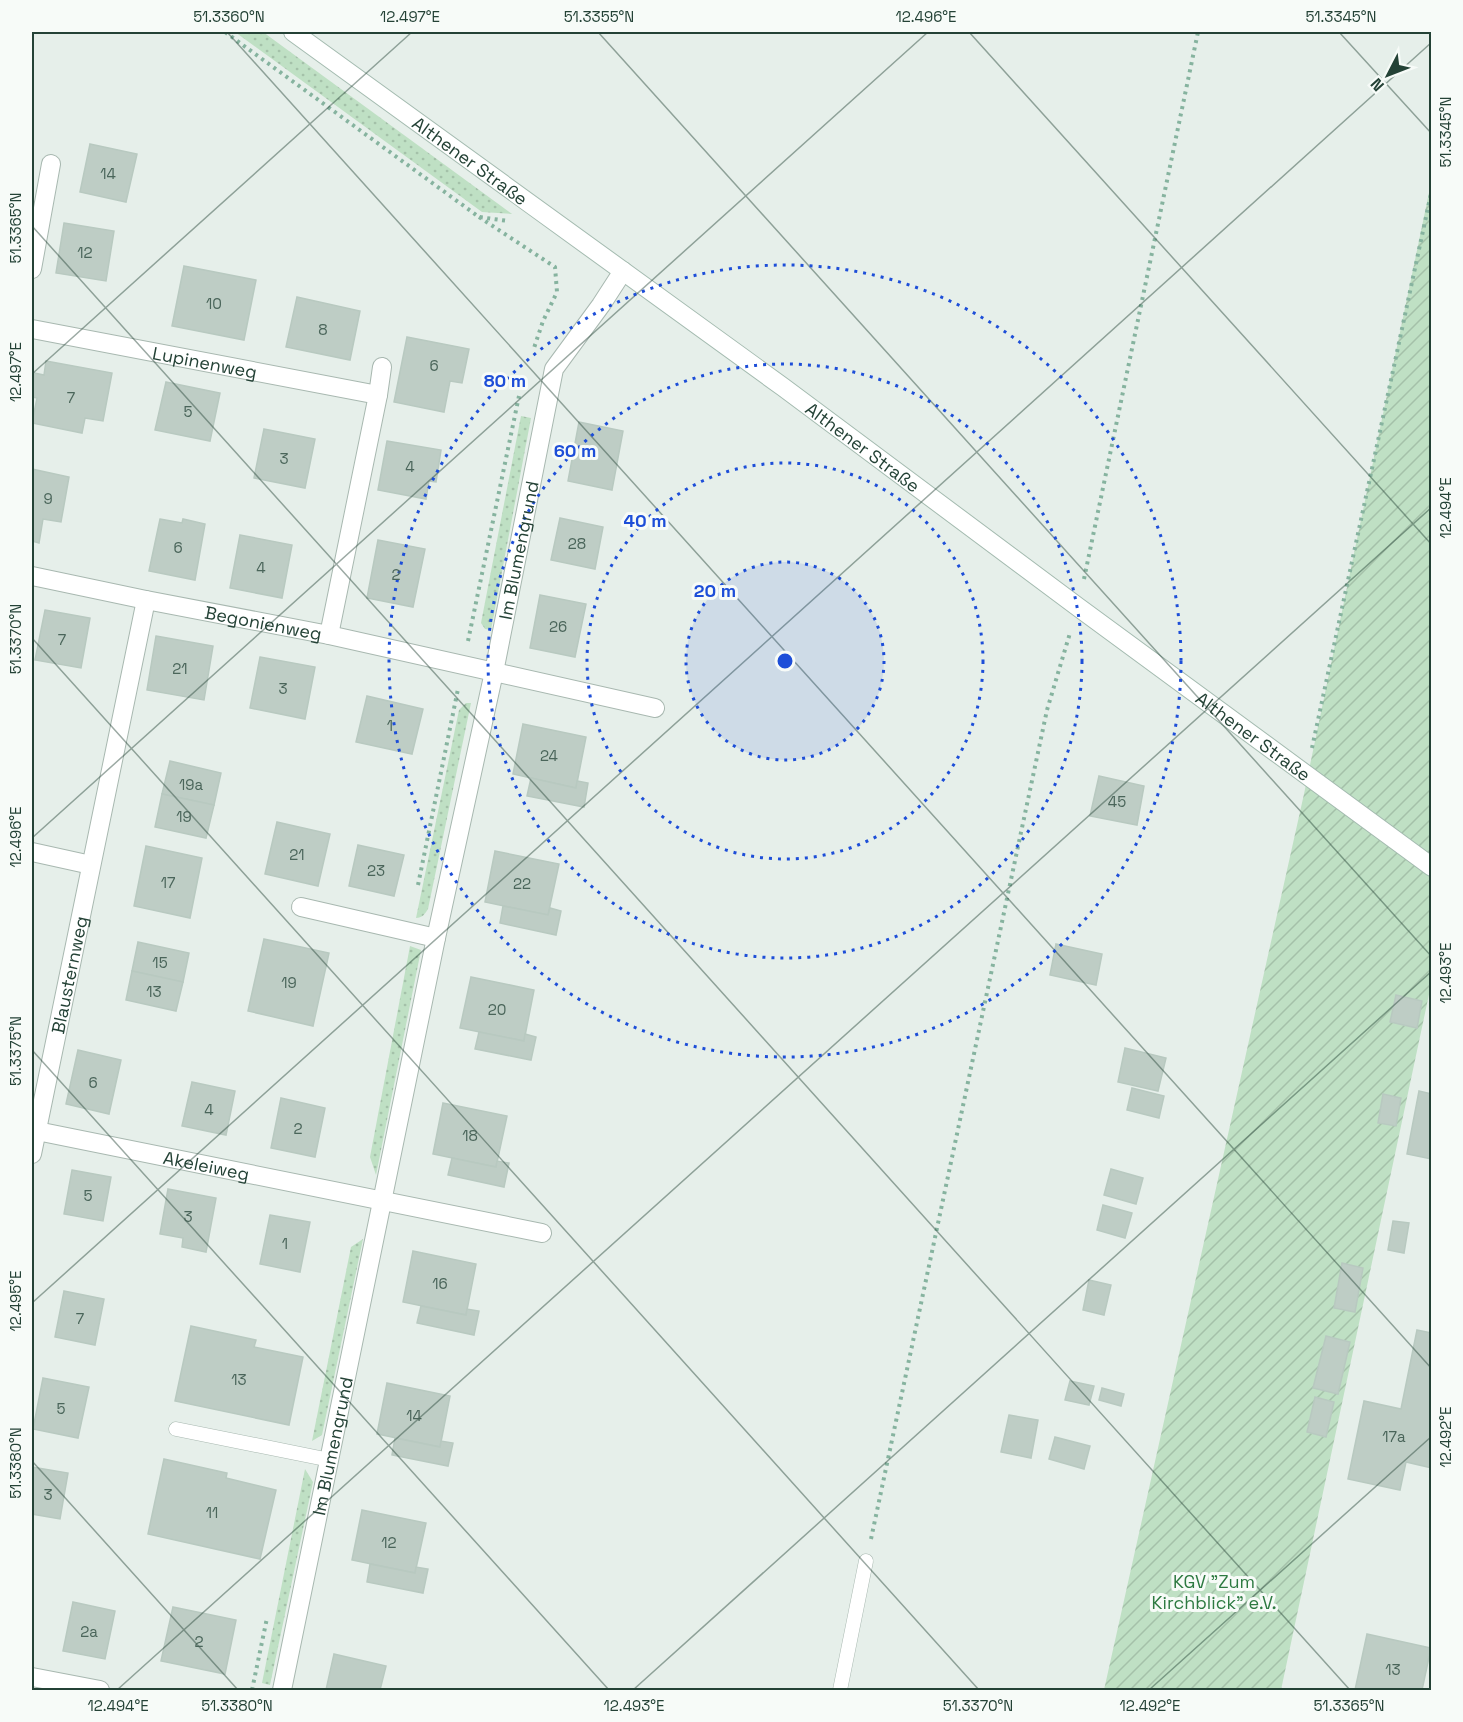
<svg xmlns="http://www.w3.org/2000/svg" width="1463" height="1722" font-family="'Space Grotesk',sans-serif">
<style>
.grass{fill:url(#grass-dots)}
.garden{fill:url(#garden-furrows)}
.building{fill:#becdc5;stroke:#b8c9c0;stroke-width:1.5}
.lines{fill:none;stroke-linecap:round;stroke-linejoin:round}
.lane-casing{stroke:#a8b8b0;stroke-width:15}
.street-casing{stroke:#a8b8b0;stroke-width:20}
.secondary-casing{stroke:#a4bbb0;stroke-width:20}
.path{stroke:#86b39f;stroke-width:4;stroke-dasharray:3 4.5;stroke-linecap:butt}
.lane{stroke:#fff;stroke-width:14}
.street{stroke:#fff;stroke-width:18}
.secondary{stroke:#fff;stroke-width:18}
.ticks{fill:none;stroke:#244236;stroke-width:1.5;stroke-opacity:0.45}
.ring{fill:none;stroke:#1d4ed8;stroke-width:3;stroke-dasharray:3 6}
.labels{text-anchor:middle;dominant-baseline:central;stroke-width:6;stroke-linejoin:round;paint-order:stroke}
.number-label{font-size:15px;fill:#4a655a}
.street-label{font-size:18px;fill:#244236;stroke:#f7fbf8}
.park-label{font-size:18px;fill:#2d7a41;stroke:#f7fbf8}
.centre{fill:#1d4ed8;stroke:#f7fbf8;stroke-width:3}
.ring-label{font-size:18px;text-anchor:middle;font-weight:bold;fill:#1d4ed8;stroke:#f7fbf8;stroke-width:6;stroke-linejoin:round;paint-order:stroke}
.neatline{fill:none;stroke:#244236;stroke-width:2}
.ticks-label{font-size:15px;text-anchor:middle;fill:#244236}
</style>
<defs>
<pattern id="grass-dots" width="8" height="8" patternUnits="userSpaceOnUse" patternTransform="scale(1.5)"><rect width="8" height="8" fill="#bfe0c4"/><path d="M2 2h.1M6 6h.1" fill="none" stroke="#a4c1a9" stroke-width="1.8" stroke-linecap="round"/></pattern>
<pattern id="garden-furrows" width="10" height="10" patternUnits="userSpaceOnUse" patternTransform="scale(1.5)"><rect width="10" height="10" fill="#bfe0c4"/><path d="M-1 1l2-2M0 10L10 0M9 11l2-2" fill="none" stroke="#a4c1a9"/></pattern>
</defs>
<rect width="100%" height="100%" fill="#e6efea"/>
<g class="grass">
<polygon points="235,32 263,32 512,214 482,212"/>
<polygon points="521,416 531,418 491,630 485,629 481,623"/>
<path d="M 466,703 L 471,703 L 428,909 C 425,914 422,918 416,918 L 459,710 Z"/>
<polygon points="410,946 421,950 376,1175 370,1157"/>
<polygon points="363,1239 322,1435 312,1441 351,1247"/>
<polygon points="305,1469 313,1482 270,1685 262,1683"/>
</g>
<polygon class="garden" points="1431,183 1431,985 1281,1690 1104,1690 1304,794"/>
<g class="building">
<polygon points="90,144 137,154 126,202 80,192"/>
<polygon points="64,223 114,231 106,281 56,273"/>
<polygon points="184,266 256,280 244,340 172,326"/>
<polygon points="297,297 360,311 350,360 286,347"/>
<polygon points="407,337 469,349 462,383 450,381 444,412 394,402"/>
<polygon points="46,361 112,373 103,421 85,418 82,433 32,423 37,398 32,397 34,373 44,375"/>
<polygon points="166,382 220,393 210,441 155,430"/>
<polygon points="579,422 623,431 612,490 568,481"/>
<polygon points="264,429 315,439 305,488 254,478"/>
<polygon points="387,441 441,450 436,482 429,481 426,499 378,490"/>
<polygon points="32,469 69,477 61,522 43,519 39,543 32,541"/>
<polygon points="560,518 603,527 595,569 551,560"/>
<polygon points="160,519 182,523 183,519 205,524 195,580 149,571"/>
<polygon points="240,535 292,545 282,598 230,588"/>
<polygon points="378,540 425,549 413,607 367,598"/>
<polygon points="540,595 586,604 575,657 530,648"/>
<polygon points="45,610 90,618 81,668 35,660"/>
<polygon points="156,636 213,646 204,700 147,690"/>
<polygon points="260,657 315,667 305,719 250,708"/>
<polygon points="367,696 423,709 412,754 356,742"/>
<polygon points="523,724 586,737 576,788 513,774"/>
<polygon points="170,761 221,773 214,805 162,794"/>
<polygon points="1099,776 1144,786 1137,825 1090,816"/>
<polygon points="531,778 576,788 577,781 588,783 584,807 527,796"/>
<polygon points="162,794 214,805 206,838 155,827"/>
<polygon points="277,822 330,834 318,886 265,874"/>
<polygon points="358,845 404,855 394,896 349,886"/>
<polygon points="146,846 202,858 190,918 134,906"/>
<polygon points="495,851 559,864 548,915 485,902"/>
<polygon points="503,906 548,915 550,908 561,911 556,935 500,923"/>
<polygon points="264,939 329,953 313,1026 248,1011"/>
<polygon points="138,942 189,953 183,982 132,971"/>
<polygon points="1056,944 1102,954 1096,985 1050,975"/>
<polygon points="132,971 183,982 176,1011 126,1000"/>
<polygon points="471,977 534,990 524,1041 460,1028"/>
<polygon points="1396,995 1422,1001 1417,1028 1390,1022"/>
<polygon points="479,1032 524,1041 525,1034 536,1037 531,1060 475,1049"/>
<polygon points="1125,1048 1166,1058 1158,1091 1118,1082"/>
<polygon points="78,1050 121,1060 109,1114 66,1104"/>
<polygon points="192,1082 235,1091 226,1135 182,1126"/>
<polygon points="1132,1088 1164,1096 1159,1118 1127,1110"/>
<polygon points="1419,1091 1432,1094 1432,1159 1407,1154"/>
<polygon points="1383,1094 1401,1098 1396,1126 1378,1123"/>
<polygon points="281,1098 325,1108 315,1157 271,1148"/>
<polygon points="443,1103 507,1116 496,1167 433,1154"/>
<polygon points="452,1158 496,1167 497,1161 509,1163 504,1187 448,1175"/>
<polygon points="1111,1169 1143,1178 1136,1204 1104,1195"/>
<polygon points="72,1170 111,1177 103,1221 64,1214"/>
<polygon points="168,1189 216,1198 206,1252 182,1247 183,1238 160,1234"/>
<polygon points="1103,1205 1132,1213 1125,1238 1097,1230"/>
<polygon points="270,1215 310,1222 300,1272 260,1264"/>
<polygon points="1393,1221 1409,1223 1404,1253 1388,1250"/>
<polygon points="413,1251 476,1264 466,1315 403,1302"/>
<polygon points="1342,1263 1363,1268 1355,1312 1334,1308"/>
<polygon points="1089,1280 1111,1285 1104,1315 1083,1310"/>
<polygon points="64,1291 104,1299 95,1345 55,1337"/>
<polygon points="421,1306 466,1315 467,1309 479,1311 474,1335 417,1323"/>
<polygon points="191,1326 256,1340 254,1347 303,1357 289,1425 175,1401"/>
<polygon points="1417,1330 1432,1333 1432,1468 1406,1462 1400,1490 1348,1479 1364,1401 1401,1409"/>
<polygon points="1326,1336 1350,1342 1338,1394 1313,1388"/>
<polygon points="43,1378 89,1387 78,1438 33,1429"/>
<polygon points="1070,1381 1094,1386 1089,1405 1065,1400"/>
<polygon points="387,1383 450,1396 440,1447 377,1434"/>
<polygon points="1102,1388 1124,1394 1121,1406 1099,1400"/>
<polygon points="1315,1397 1334,1402 1326,1437 1307,1432"/>
<polygon points="1009,1415 1038,1420 1031,1458 1001,1452"/>
<polygon points="1055,1437 1090,1446 1084,1469 1049,1459"/>
<polygon points="395,1438 440,1447 441,1441 453,1443 448,1466 392,1455"/>
<polygon points="164,1459 227,1473 226,1478 276,1490 260,1559 148,1534"/>
<polygon points="32,1467 68,1473 60,1519 32,1514"/>
<polygon points="362,1510 426,1523 415,1573 352,1560"/>
<polygon points="370,1564 415,1573 416,1567 428,1569 423,1593 367,1582"/>
<polygon points="73,1602 115,1611 105,1659 63,1651"/>
<polygon points="173,1607 236,1620 225,1674 161,1661"/>
<polygon points="1367,1634 1431,1648 1422,1690 1355,1690"/>
<polygon points="334,1654 386,1666 380,1690 326,1690"/>
</g>
<g class="lines">
<g class="lane-casing">
<g id="lane">
<polyline points="176,1429 330,1460"/>
<polyline points="840,1690 866,1561"/>
</g>
</g>
<g class="street-casing">
<g id="street">
<polyline points="32,269 51,164"/>
<path id="s1" d="M 32,329 L 378,395"/>
<path id="s2" d="M 32,576 L 146,600 L 329,635 L 655,708"/>
<polyline points="329,635 378,395 382,367"/>
<polyline points="32,852 91,865"/>
<polyline points="301,907 436,938"/>
<path id="s3" d="M 32,1130 L 542,1233"/>
<path id="s4" d="M 32,1154 L 146,600"/>
<polyline points="32,1677 100,1690"/>
<path id="s5" d="M 282,1690 L 436,938 L 494,672 L 554,369 L 601,305 L 623,271"/>
</g>
</g>
<g class="secondary-casing">
<g id="secondary">
<path id="s6" d="M 293,32 L 783,387 L 1078,607 L 1432,867"/>
</g>
</g>
<g class="path">
<polyline points="225,32 479,217 508,221"/>
<polyline points="479,217 555,267 557,292 543,321 534,348"/>
<polyline points="1084,579 1198,32"/>
<polyline points="468,641 519,396"/>
<polyline points="1312,748 1432,189"/>
<polyline points="418,885 458,689"/>
<polyline points="871,1539 1047,710 1070,633"/>
<polyline points="252,1690 267,1618"/>
</g>
<use href="#lane" class="lane"/>
<use href="#street" class="street"/>
<use href="#secondary" class="secondary"/>
</g>
<path class="ticks" d="M 227,32 L 1432,1369M 598,32 L 1432,957M 969,32 L 1432,545M 1339,32 L 1432,134M 32,226 L 1350,1690M 32,374 L 412,32M 32,638 L 979,1690M 32,838 L 928,32M 32,1050 L 609,1690M 32,1303 L 1432,42M 32,1461 L 238,1690M 117,1690 L 1432,507M 633,1690 L 1432,971M 1149,1690 L 1432,1436"/>
<circle cx="785" cy="661" r="99" fill="#1d4ed8" fill-opacity=".12"/>
<g class="ring">
<circle cx="785" cy="661" r="99"/>
<circle cx="785" cy="661" r="198"/>
<circle cx="785" cy="661" r="297"/>
<circle cx="785" cy="661" r="396"/>
</g>
<g class="labels">
<g class="number-label">
<text x="108" y="173">14</text>
<text x="85" y="252">12</text>
<text x="214" y="303">10</text>
<text x="323" y="329">8</text>
<text x="434" y="365">6</text>
<text x="71" y="397">7</text>
<text x="188" y="411">5</text>
<text x="284" y="458">3</text>
<text x="410" y="466">4</text>
<text x="48" y="498">9</text>
<text x="577" y="543">28</text>
<text x="178" y="547">6</text>
<text x="261" y="567">4</text>
<text x="396" y="574">2</text>
<text x="558" y="626">26</text>
<text x="62" y="639">7</text>
<text x="180" y="668">21</text>
<text x="283" y="688">3</text>
<text x="390" y="725">1</text>
<text x="549" y="755">24</text>
<text x="191" y="784">19a</text>
<text x="1117" y="801">45</text>
<text x="184" y="816">19</text>
<text x="297" y="854">21</text>
<text x="376" y="870">23</text>
<text x="168" y="882">17</text>
<text x="522" y="883">22</text>
<text x="160" y="962">15</text>
<text x="289" y="982">19</text>
<text x="154" y="991">13</text>
<text x="497" y="1009">20</text>
<text x="93" y="1082">6</text>
<text x="209" y="1109">4</text>
<text x="298" y="1128">2</text>
<text x="470" y="1135">18</text>
<text x="88" y="1195">5</text>
<text x="188" y="1216">3</text>
<text x="285" y="1243">1</text>
<text x="440" y="1283">16</text>
<text x="80" y="1318">7</text>
<text x="239" y="1379">13</text>
<text x="61" y="1408">5</text>
<text x="414" y="1415">14</text>
<text x="1394" y="1436">17a</text>
<text x="48" y="1494">3</text>
<text x="212" y="1512">11</text>
<text x="389" y="1542">12</text>
<text x="89" y="1631">2a</text>
<text x="199" y="1641">2</text>
<text x="1393" y="1669">13</text>
</g>
<g class="street-label">
<text stroke="none"><textPath href="#s6" startOffset="219">Althener Straße</textPath></text>
<text stroke="none"><textPath href="#s1" startOffset="176">Lupinenweg</textPath></text>
<text stroke="none"><textPath href="#s6" startOffset="705">Althener Straße</textPath></text>
<text stroke="none"><textPath href="#s5" startOffset="1164">Im Blumengrund</textPath></text>
<text stroke="none"><textPath href="#s2" startOffset="236">Begonienweg</textPath></text>
<text stroke="none"><textPath href="#s6" startOffset="1191">Althener Straße</textPath></text>
<text stroke="none"><textPath href="#s4" startOffset="183">Blausternweg</textPath></text>
<text stroke="none"><textPath href="#s3" startOffset="178">Akeleiweg</textPath></text>
<text stroke="none"><textPath href="#s5" startOffset="249">Im Blumengrund</textPath></text>
</g>
<g class="park-label">
<text x="1214" y="1581">KGV "Zum<tspan x="1214" dy="21">Kirchblick" e.V.</tspan></text>
</g>
</g>
<circle cx="785" cy="661" r="9" class="centre"/>
<g class="ring-label">
<text x="505" y="387">80 m</text>
<text x="575" y="457">60 m</text>
<text x="645" y="527">40 m</text>
<text x="715" y="597">20 m</text>
</g>
<rect width="1463" height="1722" fill="none" stroke="#f7fbf8" stroke-width="66"/>
<g transform="translate(1388 75) rotate(228)" stroke="#f7fbf8" stroke-width="4.5" paint-order="stroke">
<path d="M0-4.5L10 22L0 15L-10 22Z" fill="#244236"/>
<text y="-9" font-size="16" font-weight="bold" text-anchor="middle" fill="#244236">N</text>
</g>
<rect x="33" y="33" width="1397" height="1656" class="neatline"/>
<g class="ticks-label">
<text x="229" y="22">51.3360°N</text>
<text x="410" y="22">12.497°E</text>
<text x="599" y="22">51.3355°N</text>
<text x="926" y="22">12.496°E</text>
<text x="1341" y="22">51.3345°N</text>
<text transform="translate(1446 132) rotate(-90)" y="5">51.3345°N</text>
<text transform="translate(16 228) rotate(-90)" y="5">51.3365°N</text>
<text transform="translate(16 372) rotate(-90)" y="5">12.497°E</text>
<text transform="translate(1446 508) rotate(-90)" y="5">12.494°E</text>
<text transform="translate(16 639) rotate(-90)" y="5">51.3370°N</text>
<text transform="translate(16 837) rotate(-90)" y="5">12.496°E</text>
<text transform="translate(1446 973) rotate(-90)" y="5">12.493°E</text>
<text transform="translate(16 1051) rotate(-90)" y="5">51.3375°N</text>
<text transform="translate(16 1301) rotate(-90)" y="5">12.495°E</text>
<text transform="translate(1446 1437) rotate(-90)" y="5">12.492°E</text>
<text transform="translate(16 1463) rotate(-90)" y="5">51.3380°N</text>
<text x="118" y="1711">12.494°E</text>
<text x="237" y="1711">51.3380°N</text>
<text x="634" y="1711">12.493°E</text>
<text x="978" y="1711">51.3370°N</text>
<text x="1150" y="1711">12.492°E</text>
<text x="1349" y="1711">51.3365°N</text>
</g>
</svg>
